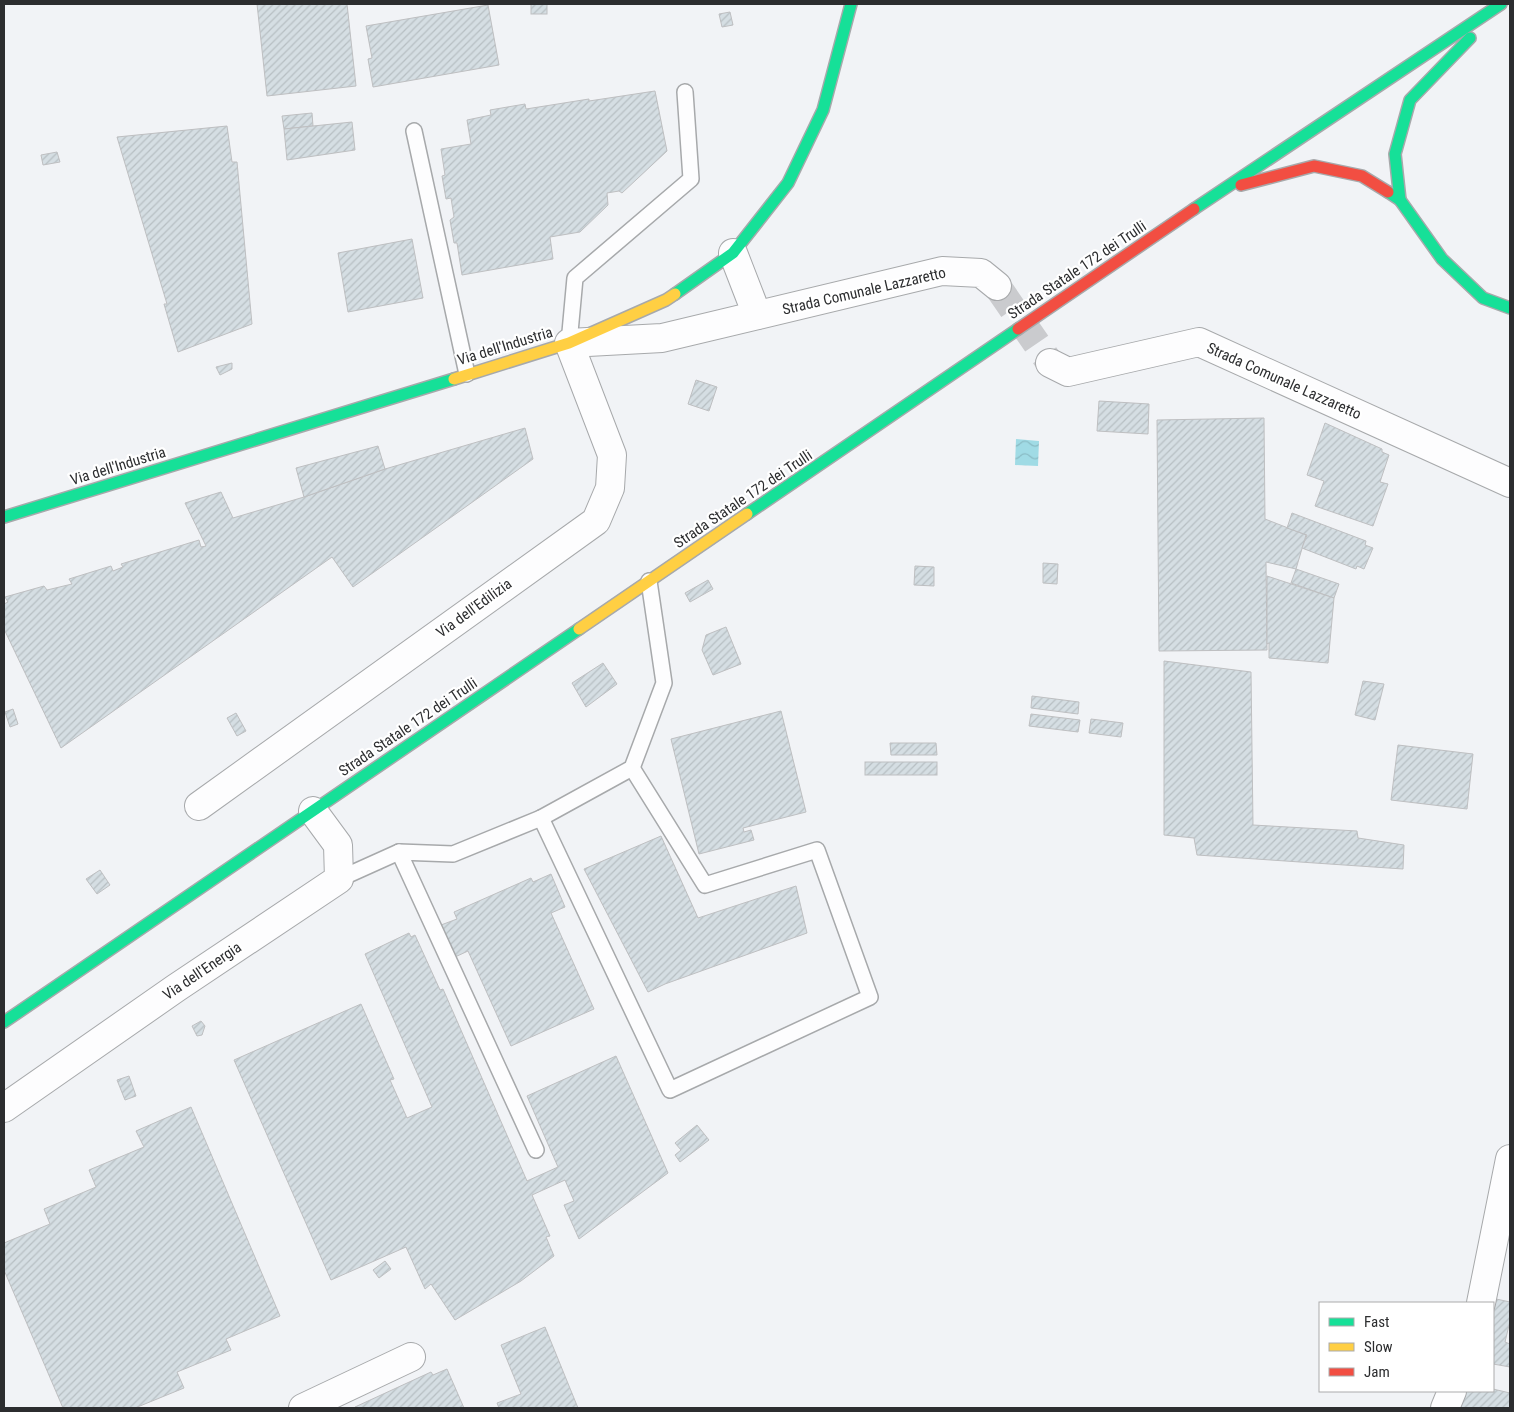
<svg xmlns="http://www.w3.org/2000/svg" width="1514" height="1412" font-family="'Roboto Condensed',sans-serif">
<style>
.water{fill:url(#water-waves)}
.building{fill:url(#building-hatch);stroke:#bebfc1}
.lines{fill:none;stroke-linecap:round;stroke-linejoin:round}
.street-tunnel{stroke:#cacbce;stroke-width:28;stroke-dasharray:28 14;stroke-linecap:butt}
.lane-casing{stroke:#a7a9ab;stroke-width:18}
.street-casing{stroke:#a7a9ab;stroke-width:30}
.fast-casing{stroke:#a7a9ab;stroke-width:14}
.slow-casing{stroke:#a7a9ab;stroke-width:14}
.jam-casing{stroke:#a7a9ab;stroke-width:14}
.lane{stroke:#fdfdfe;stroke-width:15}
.street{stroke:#fdfdfe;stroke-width:28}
.fast{stroke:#16e098;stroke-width:11}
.slow{stroke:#ffcf43;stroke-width:11}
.jam{stroke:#f24e42;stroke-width:11}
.labels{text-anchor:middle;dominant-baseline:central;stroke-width:4.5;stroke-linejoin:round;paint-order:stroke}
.street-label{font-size:15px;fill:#2c2d2f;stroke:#fff}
</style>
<defs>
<pattern id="water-waves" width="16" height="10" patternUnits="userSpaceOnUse" patternTransform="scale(1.25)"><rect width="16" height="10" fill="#a0dbe5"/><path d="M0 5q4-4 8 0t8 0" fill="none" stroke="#8abcc5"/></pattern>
<pattern id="building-hatch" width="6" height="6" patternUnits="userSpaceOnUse" patternTransform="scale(1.25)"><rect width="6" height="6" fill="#d5dee3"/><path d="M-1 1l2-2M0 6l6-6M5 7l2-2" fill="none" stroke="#b7bfc3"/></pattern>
</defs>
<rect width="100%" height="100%" fill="#f1f3f6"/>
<polygon class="water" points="1016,439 1039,441 1038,466 1015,465"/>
<g class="building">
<polygon points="257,4 347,4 356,86 267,96"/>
<rect x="531" y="4" width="16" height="10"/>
<polygon points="488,5 499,65 373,87 368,59 372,58 366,26"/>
<polygon points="730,12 733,25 722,27 719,14"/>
<polygon points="655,91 667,151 622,193 619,191 607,193 608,205 580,232 550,237 553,259 462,275 457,243 454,243 450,220 454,217 451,198 446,199 442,176 445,175 441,149 471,144 467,120 491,115 490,110 525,104 526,109 589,99 589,101"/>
<polygon points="312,113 313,126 284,129 282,116"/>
<polygon points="352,122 355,150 287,160 284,129"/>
<polygon points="227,126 232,162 237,162 252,324 178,352 164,304 167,304 117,137"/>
<polygon points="57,152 60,162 43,165 41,155"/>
<polygon points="412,239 423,298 348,312 338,253"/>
<polygon points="232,363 232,369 220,375 216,367"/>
<polygon points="696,380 717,387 709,411 688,404"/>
<polygon points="1099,401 1149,404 1148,434 1097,431"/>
<polygon points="1264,418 1265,519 1306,535 1296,569 1266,562 1267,650 1159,651 1157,420"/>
<polygon points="1325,423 1382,449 1382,452 1389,455 1380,482 1388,484 1373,526 1315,506 1324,481 1307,475"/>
<polygon points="525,428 533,459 353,587 332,557 61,748 4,629 4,604 8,602 5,597 44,586 47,590 72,584 69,579 111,566 113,571 123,567 121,564 199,540 201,547 206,546 185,503 221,492 233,518 304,497 385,469"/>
<polygon points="378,446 385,469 304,497 296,468"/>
<polygon points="1292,513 1366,541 1365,545 1373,548 1364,569 1357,566 1356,569 1302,548 1307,535 1287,528"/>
<polygon points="1043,563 1058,564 1057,584 1043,583"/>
<polygon points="915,566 934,567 934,586 914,585"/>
<polygon points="1296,569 1339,584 1334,598 1291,583"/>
<polygon points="1267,576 1334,598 1328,663 1269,658 1269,643 1267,644"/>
<polygon points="708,580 713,589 690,602 685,593"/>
<polygon points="726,627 741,664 713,675 702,650 706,635"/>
<polygon points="1164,661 1251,672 1253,825 1357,831 1358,838 1404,845 1403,869 1197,855 1194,838 1164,835"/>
<polygon points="603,663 617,684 586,707 572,683"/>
<polygon points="1363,681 1384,684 1375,720 1355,715"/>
<polygon points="1032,696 1079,702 1078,714 1031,708"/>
<polygon points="13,709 18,724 10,727 5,712"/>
<polygon points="781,711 806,812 743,828 744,832 751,830 754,840 699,854 671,739"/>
<polygon points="236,713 246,731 237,736 227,718"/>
<polygon points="1031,714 1080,720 1078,732 1029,726"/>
<polygon points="1091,719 1123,723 1121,737 1089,733"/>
<polygon points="890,743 936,743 937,755 891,755"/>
<polygon points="1398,745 1473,754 1467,809 1391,800"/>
<rect x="865" y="762" width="72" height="13"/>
<polygon points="661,836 698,918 796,886 807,933 665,984 648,992 584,869"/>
<polygon points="100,870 110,885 97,894 86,879"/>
<polygon points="551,874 565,907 551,913 594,1009 511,1046 468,951 455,957 441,925 457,919 454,912 531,878 533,882"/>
<polygon points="409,933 411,937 415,935 440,990 443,989 527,1181 558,1167 527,1096 616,1056 668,1173 579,1239 564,1205 574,1201 565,1180 532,1195 550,1236 546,1237 554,1256 521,1281 455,1320 431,1284 425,1289 406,1247 331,1280 234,1060 361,1004 394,1079 390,1080 407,1118 432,1107 365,954"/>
<polygon points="201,1021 205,1026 202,1035 197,1036 192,1026"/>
<polygon points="129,1076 136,1096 125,1100 117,1080"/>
<polygon points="191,1107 280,1316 226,1339 231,1350 177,1372 184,1388 135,1408 63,1408 4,1270 4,1243 50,1224 44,1209 96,1187 89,1170 144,1147 136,1131"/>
<polygon points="697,1125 709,1140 680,1162 675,1155 681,1150 675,1143"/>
<polygon points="385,1261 391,1269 379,1278 373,1270"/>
<polygon points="1487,1297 1510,1302 1510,1321 1505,1342 1510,1344 1510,1367 1493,1364 1493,1303"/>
<polygon points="545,1327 578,1408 499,1408 497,1403 521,1394 501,1345"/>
<polygon points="447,1369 464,1408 355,1408 355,1407 431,1372 433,1375"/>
<polygon points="1493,1389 1510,1393 1510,1408 1450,1408 1456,1391 1493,1391"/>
</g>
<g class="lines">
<polyline class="street-tunnel" points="997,286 1050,363"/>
<g class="lane-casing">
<g id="lane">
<polyline points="414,131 467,374"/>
<polyline points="569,343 575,278 691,179 685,92"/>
<polyline points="541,818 670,1090 870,997 817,850 705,885 632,768"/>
<polyline points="399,852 536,1150"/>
<polyline points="339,879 399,852 453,854 541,818 632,768 664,683 649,581"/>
</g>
</g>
<g class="street-casing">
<g id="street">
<polyline points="733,253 757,315"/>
<polyline points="1050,363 1068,372 1199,342 1510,483"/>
<polyline points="199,806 596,521 610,488 612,455 569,343 662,338 942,271 981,273 997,286"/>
<polyline points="4,1108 176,988 339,879 338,845 313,811"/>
<polyline points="1481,1303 1510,1159"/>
<polyline points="303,1408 411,1357"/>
<polyline points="1445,1408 1452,1391"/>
</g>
</g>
<g class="fast-casing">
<g id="fast">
<polyline points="1388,192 1400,200 1442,259 1483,298 1510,308"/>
<polyline points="1400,200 1395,154 1410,100 1470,38"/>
<polyline points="1194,209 1501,4"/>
<polyline points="675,294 733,253 788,183 823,110 851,4"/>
<polyline points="747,514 1018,329"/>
<polyline points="4,517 454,379"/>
<polyline points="4,1022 579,629"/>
</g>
</g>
<g class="slow-casing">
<g id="slow">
<polyline points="454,379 569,343 666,300 675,294"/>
<polyline points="579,629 747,514"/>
</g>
</g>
<g class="jam-casing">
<g id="jam">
<polyline points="1241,185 1314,166 1362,176 1388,192"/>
<polyline points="1018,329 1194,209"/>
</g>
</g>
<use href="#lane" class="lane"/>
<use href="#street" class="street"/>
<use href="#fast" class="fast"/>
<use href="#slow" class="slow"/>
<use href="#jam" class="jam"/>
</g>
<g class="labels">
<g class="street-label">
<text transform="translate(1077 270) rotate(-34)">Strada Statale 172 dei Trulli</text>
<text transform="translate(864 291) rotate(-13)">Strada Comunale Lazzaretto</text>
<text transform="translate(505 346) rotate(-17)">Via dell'Industria</text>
<text transform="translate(1284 381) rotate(24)">Strada Comunale Lazzaretto</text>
<text transform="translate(118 466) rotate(-17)">Via dell'Industria</text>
<text transform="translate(743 499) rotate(-34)">Strada Statale 172 dei Trulli</text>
<text transform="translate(474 608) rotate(-36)">Via dell'Edilizia</text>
<text transform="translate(408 727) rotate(-34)">Strada Statale 172 dei Trulli</text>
<text transform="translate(202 971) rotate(-34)">Via dell'Energia</text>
</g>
</g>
<rect width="1514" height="1412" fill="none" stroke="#2c2d2f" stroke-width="10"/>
<rect x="1319" y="1302" width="175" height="90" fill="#ffffff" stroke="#ababac"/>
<rect x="1329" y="1318" width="25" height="8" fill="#16e098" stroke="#ababac"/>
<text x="1364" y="1327" font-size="15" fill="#2c2d2f">Fast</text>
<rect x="1329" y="1343" width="25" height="8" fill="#ffcf43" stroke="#ababac"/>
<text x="1364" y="1352" font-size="15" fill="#2c2d2f">Slow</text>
<rect x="1329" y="1368" width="25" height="8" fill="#f24e42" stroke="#ababac"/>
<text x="1364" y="1377" font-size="15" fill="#2c2d2f">Jam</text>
</svg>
